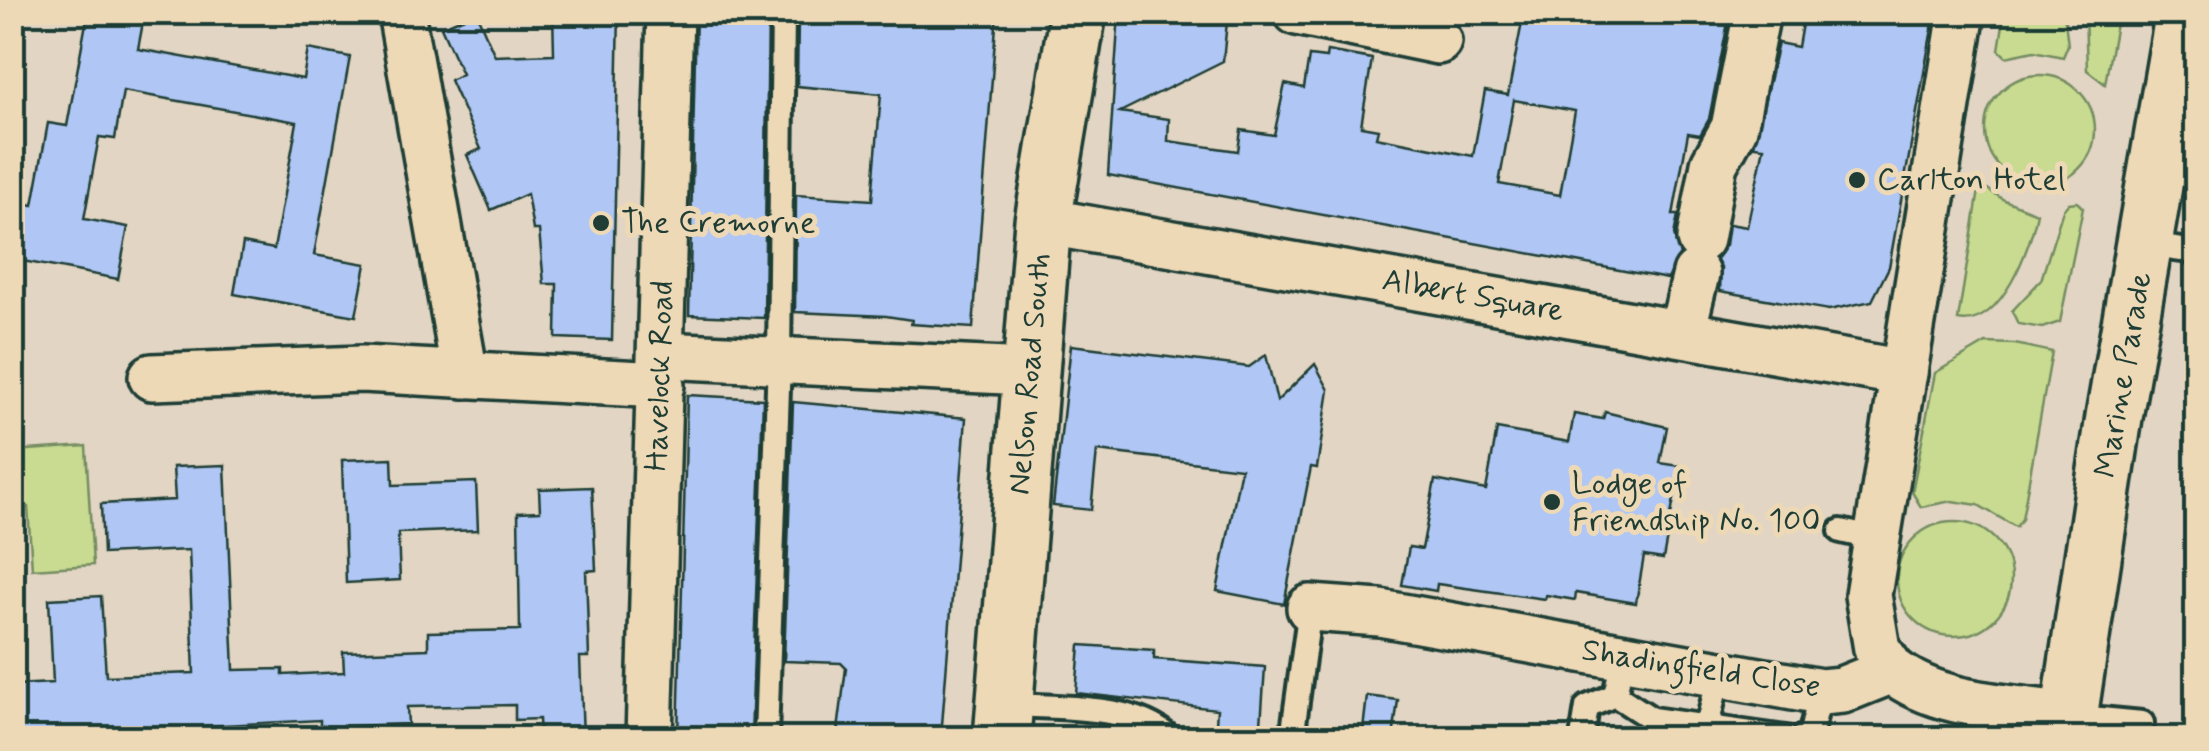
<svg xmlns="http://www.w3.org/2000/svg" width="2209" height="751" font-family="Mynerve,sans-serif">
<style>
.green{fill:#c8db90;stroke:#748c62;stroke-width:2.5}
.building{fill:#b0c7f5;stroke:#1f3d34;stroke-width:2.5;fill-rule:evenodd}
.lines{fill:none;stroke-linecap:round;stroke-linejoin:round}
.lane-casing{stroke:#1f3d34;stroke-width:30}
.street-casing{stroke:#1f3d34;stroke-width:52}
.secondary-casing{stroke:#1f3d34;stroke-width:62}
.lane{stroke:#eed9b7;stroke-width:22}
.street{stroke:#eed9b7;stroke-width:45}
.secondary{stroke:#eed9b7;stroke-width:55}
.poi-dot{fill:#1f3d34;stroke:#eed9b7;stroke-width:4}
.labels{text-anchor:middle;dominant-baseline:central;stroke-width:10;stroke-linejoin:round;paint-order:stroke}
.poi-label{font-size:32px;fill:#1f3d34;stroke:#eed9b7;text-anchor:start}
.street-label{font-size:32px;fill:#1f3d34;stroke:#eed9b7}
</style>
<rect width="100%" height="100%" fill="#e2d5c3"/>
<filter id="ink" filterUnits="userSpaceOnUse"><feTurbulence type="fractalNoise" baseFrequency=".01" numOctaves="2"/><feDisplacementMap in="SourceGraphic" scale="20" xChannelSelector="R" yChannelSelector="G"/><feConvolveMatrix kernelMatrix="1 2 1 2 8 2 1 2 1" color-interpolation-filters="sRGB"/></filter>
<g filter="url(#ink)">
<g class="green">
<polygon points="2005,12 2064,13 2068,45 2063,57 2034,51 2006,57 1999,50"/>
<polygon points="2085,13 2118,13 2105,84 2087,70"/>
<circle cx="2040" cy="130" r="55"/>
<path d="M 1980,184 L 2004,200 L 2037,213 C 2031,246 2001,329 1958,320 Z"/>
<polygon points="2077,202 2083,208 2060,322 2042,328 2018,324 2012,311 2041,280 2063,210 2069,203"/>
<polygon points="1986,343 2015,344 2052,352 2022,519 2016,527 1978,505 1952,501 1921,507 1912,492 1935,373"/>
<polygon points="86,446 93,565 32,569 28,507 13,508 13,451"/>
<circle cx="1954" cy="579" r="57"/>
</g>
<g class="building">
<polygon points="88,12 144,17 138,49 303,79 308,49 350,57 314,255 366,264 356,316 234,294 243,243 274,249 297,122 123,91 115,139 99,137 84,219 128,227 118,279 12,259 12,201 33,205 48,123 67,126"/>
<polygon points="476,12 495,56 554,54 553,12 619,12 612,340 556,338 557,284 544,284 539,230 533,230 527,194 491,210 467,155 481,149 450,80 462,74 441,27"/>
<polygon points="696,12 768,12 764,318 689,315"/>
<polygon points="857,12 997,12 973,328 911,324 912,320 886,316 795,312 796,195 872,200 881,94 797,86 798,18 856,22"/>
<path d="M 1119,12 L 1228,12 L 1223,61 L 1120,112 L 1169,119 L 1168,141 L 1238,151 L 1241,130 L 1274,135 L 1285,84 L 1304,88 L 1309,56 L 1326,58 L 1327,51 L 1372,59 L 1361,126 L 1378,129 L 1376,137 L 1473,156 L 1485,91 L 1508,95 L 1524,12 L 1730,12 L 1709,119 L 1700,135 L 1688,133 L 1673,215 L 1678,215 L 1674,235 L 1680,254 L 1668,279 L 1108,175 ZM 1514,100 L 1575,111 L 1560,195 L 1499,184 Z"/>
<polygon points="1804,12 1935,12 1889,267 1872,301 1829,310 1720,291 1721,268 1716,259 1726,245 1729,224 1747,227 1764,147 1754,146 1778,43 1798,47"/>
<polygon points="1071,345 1249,367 1266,355 1277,401 1315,364 1329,390 1317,468 1311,467 1284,604 1217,591 1241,468 1097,451 1091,510 1053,506"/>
<polygon points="687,395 763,399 751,738 678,738"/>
<polygon points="793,402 966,418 941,738 837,738 846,668 841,663 784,661"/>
<polygon points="1605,412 1667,427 1660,463 1680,466 1663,559 1644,556 1636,603 1576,593 1575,600 1546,595 1545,599 1437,584 1436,591 1402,585 1409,547 1422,549 1435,480 1486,490 1497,429 1569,442 1574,414 1603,419"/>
<polygon points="392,458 393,485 476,482 478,530 398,533 400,580 346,583 342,460"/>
<polygon points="225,465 234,670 283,669 283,675 344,672 343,652 428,649 428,632 520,630 518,512 540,511 539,489 592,487 596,570 586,571 589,657 580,657 583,738 540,738 539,719 515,720 515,705 407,707 408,724 320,727 320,720 16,736 14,685 53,683 49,599 101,596 106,676 194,673 189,550 103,554 101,504 175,500 173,467"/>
<polygon points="1080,645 1154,650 1154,659 1265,667 1260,738 1215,738 1217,709 1076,693"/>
<polygon points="1367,696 1398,700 1393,738 1362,738"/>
</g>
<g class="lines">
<g class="lane-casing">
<g id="lane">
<polyline points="2147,245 2196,252"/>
<polyline points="1841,531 1876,539"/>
<polyline points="1615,695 1652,719 1786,738"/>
<path d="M 1004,704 C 1054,709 1131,702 1170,738"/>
<polyline points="2069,716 2142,723 2140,738"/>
<polyline points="1707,727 1719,675"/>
<polyline points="766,738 779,359 783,12"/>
<polyline points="1292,738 1310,608"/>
<polyline points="1582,738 1587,707 1615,695 1618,681"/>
<polyline points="1801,738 1810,736 1821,692"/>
</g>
</g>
<g class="street-casing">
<g id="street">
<polyline points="401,12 465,375"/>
<polyline points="1297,12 1438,41"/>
<polyline points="1043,221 1904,373"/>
<polyline points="1700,239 1714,164 1734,128 1757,12"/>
<polyline points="1682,332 1696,274"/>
<polyline points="662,355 1028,372"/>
<polyline points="152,377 362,369 661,385"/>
<path d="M 1310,608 L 1380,613 L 1821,692 L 1842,690 L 1892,670 C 1938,707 2012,707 2069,716"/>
<polyline points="1892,670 1877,649 1868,595 1962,12"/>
<polyline points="649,738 670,12"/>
</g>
</g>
<g class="secondary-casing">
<g id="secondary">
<polyline points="1002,738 1043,221 1078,12"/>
<polyline points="2066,738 2114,417 2184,12"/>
</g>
</g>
<use href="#lane" class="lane"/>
<use href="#street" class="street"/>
<use href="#secondary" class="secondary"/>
</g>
</g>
<g class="poi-dot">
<circle cx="1857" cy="180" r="10"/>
<circle cx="601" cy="223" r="10"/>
<circle cx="1552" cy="502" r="10"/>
</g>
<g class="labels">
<g class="poi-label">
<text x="1877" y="180">Carlton Hotel</text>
<text x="621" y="223">The Cremorne</text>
<text x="1572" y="484">Lodge of<tspan x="1572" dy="37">Friendship No. 100</tspan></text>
</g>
<g class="street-label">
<text transform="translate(1473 296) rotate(10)">Albert Square</text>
<text transform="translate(1030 374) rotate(-85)">Nelson Road South</text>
<text transform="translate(2124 375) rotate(-80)">Marine Parade</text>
<text transform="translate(660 376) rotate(-88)">Havelock Road</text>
<text transform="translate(1701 669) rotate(9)">Shadingfield Close</text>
</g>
</g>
<rect width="2209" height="751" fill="none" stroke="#eed9b7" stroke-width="50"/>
<rect x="25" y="25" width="2159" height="701" fill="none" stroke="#1f3d34" stroke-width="4" filter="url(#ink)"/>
</svg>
